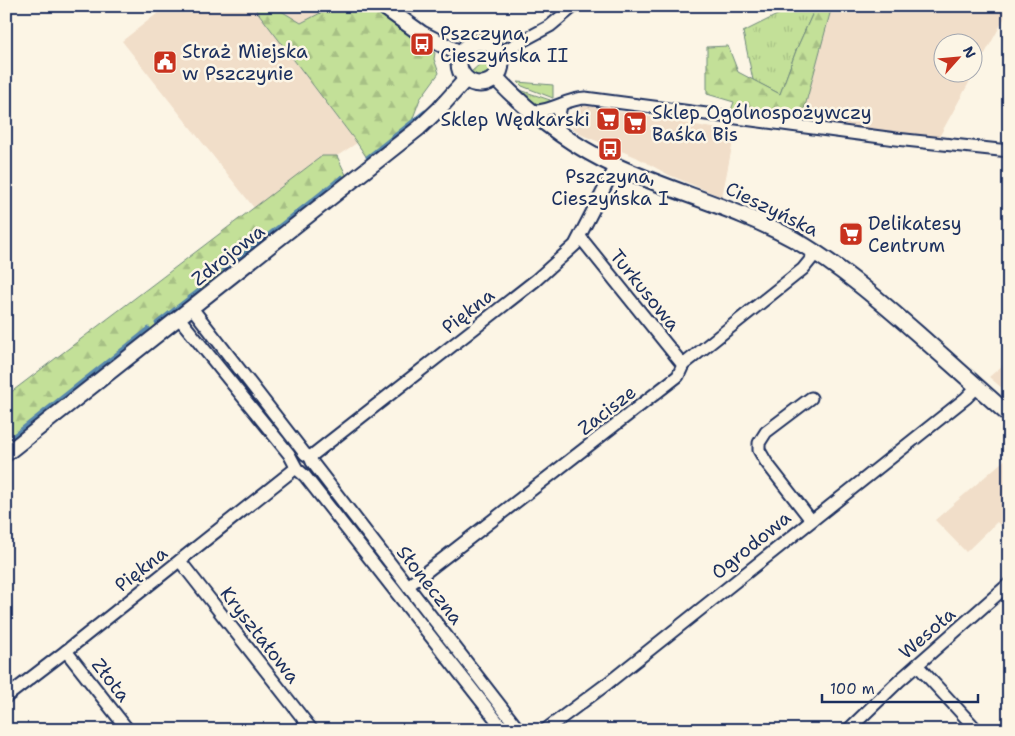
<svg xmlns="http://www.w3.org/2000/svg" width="1015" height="736" font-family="'Shantell Sans',sans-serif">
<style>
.built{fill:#f1dec9;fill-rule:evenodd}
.grass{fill:url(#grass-tufts);stroke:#6f887b}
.forest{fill:url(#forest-firs);stroke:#6f887b}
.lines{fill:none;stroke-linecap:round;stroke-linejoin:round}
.stream{stroke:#5988ae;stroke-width:3}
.minor-casing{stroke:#1b2f5e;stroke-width:15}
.tertiary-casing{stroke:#1b2f5e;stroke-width:18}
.secondary-casing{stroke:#1b2f5e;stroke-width:19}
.minor{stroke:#fcf5e5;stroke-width:11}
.tertiary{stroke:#fcf5e5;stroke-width:14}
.secondary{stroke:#fcf5e5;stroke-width:15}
.labels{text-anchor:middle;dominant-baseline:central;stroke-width:5;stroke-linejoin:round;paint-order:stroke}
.poi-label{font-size:19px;fill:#1b2f5e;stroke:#fcf5e5;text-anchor:start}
.street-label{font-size:19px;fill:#1b2f5e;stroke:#fcf5e5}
</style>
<defs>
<pattern id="grass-tufts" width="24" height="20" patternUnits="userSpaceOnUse" patternTransform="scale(1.25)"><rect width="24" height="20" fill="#c3e098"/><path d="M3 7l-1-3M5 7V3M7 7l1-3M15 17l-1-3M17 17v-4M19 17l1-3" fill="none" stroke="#a7c085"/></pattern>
<pattern id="forest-firs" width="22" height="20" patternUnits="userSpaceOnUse" patternTransform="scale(1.25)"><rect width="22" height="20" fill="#c3e098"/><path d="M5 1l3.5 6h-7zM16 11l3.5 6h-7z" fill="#a7c085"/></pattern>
</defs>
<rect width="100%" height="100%" fill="#fcf5e5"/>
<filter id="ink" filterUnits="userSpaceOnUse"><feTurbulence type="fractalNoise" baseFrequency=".02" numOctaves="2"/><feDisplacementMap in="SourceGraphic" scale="10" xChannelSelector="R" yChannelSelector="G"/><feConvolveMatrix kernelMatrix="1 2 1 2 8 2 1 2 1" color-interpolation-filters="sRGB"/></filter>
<g filter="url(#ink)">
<g class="built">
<polygon points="167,6 253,6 357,143 337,156 322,156 255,209 122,41"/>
<polygon points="273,6 334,6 301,23"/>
<path d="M 832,6 L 1009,6 L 1009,10 L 939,137 L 800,125 ZM 942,42 L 972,42 L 972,72 L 942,72 Z"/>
<polygon points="583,105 735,132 722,197 669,175 636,157 582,135 570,126 572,114"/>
<polygon points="1009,360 1009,394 989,377"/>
<polygon points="1009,456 1009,534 997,522 966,552 935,520"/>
</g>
<g class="grass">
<polygon points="795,6 816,6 797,48 780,94 753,80 743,32"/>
<path d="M 460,35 L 500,36 L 507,40 C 497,42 491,39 482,38 C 472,37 464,41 454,39 Z"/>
<polygon points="478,50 487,52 492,59 492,68 483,75 477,75 471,72 480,64 475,57 467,63 469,55"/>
<polygon points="518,82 553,85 553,98 522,86"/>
<path d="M 517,89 L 550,100 L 552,103 C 535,111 529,100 517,89 Z"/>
</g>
<g class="forest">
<polygon points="253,6 273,6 301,23 334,6 368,6 435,53 434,59 439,73 420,99 410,126 367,158 357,143"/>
<polygon points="816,6 832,6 800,125 730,113 734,102 707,94 707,47 728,46 738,72 780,94 797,48"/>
<polygon points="322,156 337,156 347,177 6,446 6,396"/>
</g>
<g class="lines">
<g class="stream">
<polyline points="367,157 425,111"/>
<polyline points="223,270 342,176"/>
<polyline points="156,323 200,289"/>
<polyline points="6,441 149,328"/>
</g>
<g class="minor-casing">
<g id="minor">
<polyline points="498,54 550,26 574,6"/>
<path d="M 531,111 C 552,112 565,99 585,98 L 896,139 L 1009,151"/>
<polyline points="559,134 559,115 561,105"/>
<polyline points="580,237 683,365"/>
<polyline points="192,308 305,454 310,457 312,462 519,730"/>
<polyline points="179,318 289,454 297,469 305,476 504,730"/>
<polyline points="310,457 536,280 575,245 616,166"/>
<polyline points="811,520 766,462 759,450 759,443 766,432 811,398"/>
<polyline points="180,561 312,730"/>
<polyline points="408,586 678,376 683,365 803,269 816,253"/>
<polyline points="66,651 128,730"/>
<polyline points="917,665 977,730"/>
<polyline points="6,697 66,651 296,468"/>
<polyline points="545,730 608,683 966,398 977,387"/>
<polyline points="848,730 900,680 1009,584"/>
</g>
</g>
<g class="tertiary-casing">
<polyline id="tertiary" points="6,454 419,128 439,109 466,79"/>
</g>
<g class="secondary-casing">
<g id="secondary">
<polyline points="383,6 422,34 461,54"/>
<circle cx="480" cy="63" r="21"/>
<path d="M 495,77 C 530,114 570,145 616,166 C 675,193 738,208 795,240 C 840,266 879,300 918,334 C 948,361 979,388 1009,415"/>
</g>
</g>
<use href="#minor" class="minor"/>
<use href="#tertiary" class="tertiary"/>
<use href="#secondary" class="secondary"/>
</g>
</g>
<defs>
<g id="bus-square" transform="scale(1.25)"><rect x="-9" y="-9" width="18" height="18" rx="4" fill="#c8321e" stroke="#fcf5e5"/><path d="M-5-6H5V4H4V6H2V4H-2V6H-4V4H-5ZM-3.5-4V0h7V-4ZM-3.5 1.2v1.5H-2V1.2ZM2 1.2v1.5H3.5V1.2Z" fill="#fff"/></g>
<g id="civic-square" transform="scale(1.25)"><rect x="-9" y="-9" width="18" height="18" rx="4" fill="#c8321e" stroke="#fcf5e5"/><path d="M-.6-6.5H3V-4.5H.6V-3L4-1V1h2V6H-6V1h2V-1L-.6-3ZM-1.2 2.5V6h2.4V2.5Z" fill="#fff"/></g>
<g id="supermarket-square" transform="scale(1.25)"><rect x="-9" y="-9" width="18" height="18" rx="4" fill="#c8321e" stroke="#fcf5e5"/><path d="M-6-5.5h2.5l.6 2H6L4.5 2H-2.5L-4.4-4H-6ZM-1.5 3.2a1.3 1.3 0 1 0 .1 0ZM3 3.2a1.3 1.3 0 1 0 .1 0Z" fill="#fff"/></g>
</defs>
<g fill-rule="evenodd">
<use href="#bus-square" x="422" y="44"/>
<use href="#civic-square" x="165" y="62"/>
<use href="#supermarket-square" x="608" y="119"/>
<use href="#supermarket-square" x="635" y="123"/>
<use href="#bus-square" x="610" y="149"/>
<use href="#supermarket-square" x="851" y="234"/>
</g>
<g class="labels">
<g class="poi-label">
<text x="440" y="33">Pszczyna,<tspan x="440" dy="22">Cieszyńska II</tspan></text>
<text x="182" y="51">Straż Miejska<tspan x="182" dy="22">w Pszczynie</tspan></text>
<text x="652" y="112">Sklep Ogólnospożywczy<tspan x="652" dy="22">Baśka Bis</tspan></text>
<text x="590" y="119" text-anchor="end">Sklep Wędkarski</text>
<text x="610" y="176" text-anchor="middle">Pszczyna,<tspan x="610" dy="22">Cieszyńska I</tspan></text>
<text x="868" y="223">Delikatesy<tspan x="868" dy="22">Centrum</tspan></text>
</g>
<g class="street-label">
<text transform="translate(772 209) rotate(26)">Cieszyńska</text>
<text transform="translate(228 255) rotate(-38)">Zdrojowa</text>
<text transform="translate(645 290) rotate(51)">Turkusowa</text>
<text transform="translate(468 311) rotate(-38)">Piękna</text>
<text transform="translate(607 410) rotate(-38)">Zacisze</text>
<text transform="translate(751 545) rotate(-39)">Ogrodowa</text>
<text transform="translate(141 569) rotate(-38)">Piękna</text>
<text transform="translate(430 585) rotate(52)">Słoneczna</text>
<text transform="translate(927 633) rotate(-41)">Wesoła</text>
<text transform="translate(260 635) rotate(52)">Kryształowa</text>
<text transform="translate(111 680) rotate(52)">Złota</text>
</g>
</g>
<rect width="1015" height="736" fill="none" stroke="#fcf5e5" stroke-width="25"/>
<rect x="12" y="12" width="990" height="711" fill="none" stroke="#1b2f5e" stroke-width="2" filter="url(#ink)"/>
<g transform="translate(958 58) rotate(63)"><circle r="24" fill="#fcf5e5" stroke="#a2a6af"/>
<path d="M0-4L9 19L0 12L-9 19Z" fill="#c8321e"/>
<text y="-8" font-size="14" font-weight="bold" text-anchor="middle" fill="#1b2f5e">N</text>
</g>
<path d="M822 694v8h156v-8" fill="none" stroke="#1b2f5e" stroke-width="2.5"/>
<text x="830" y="694" font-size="15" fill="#1b2f5e" stroke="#fcf5e5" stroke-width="4" paint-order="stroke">100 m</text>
</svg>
